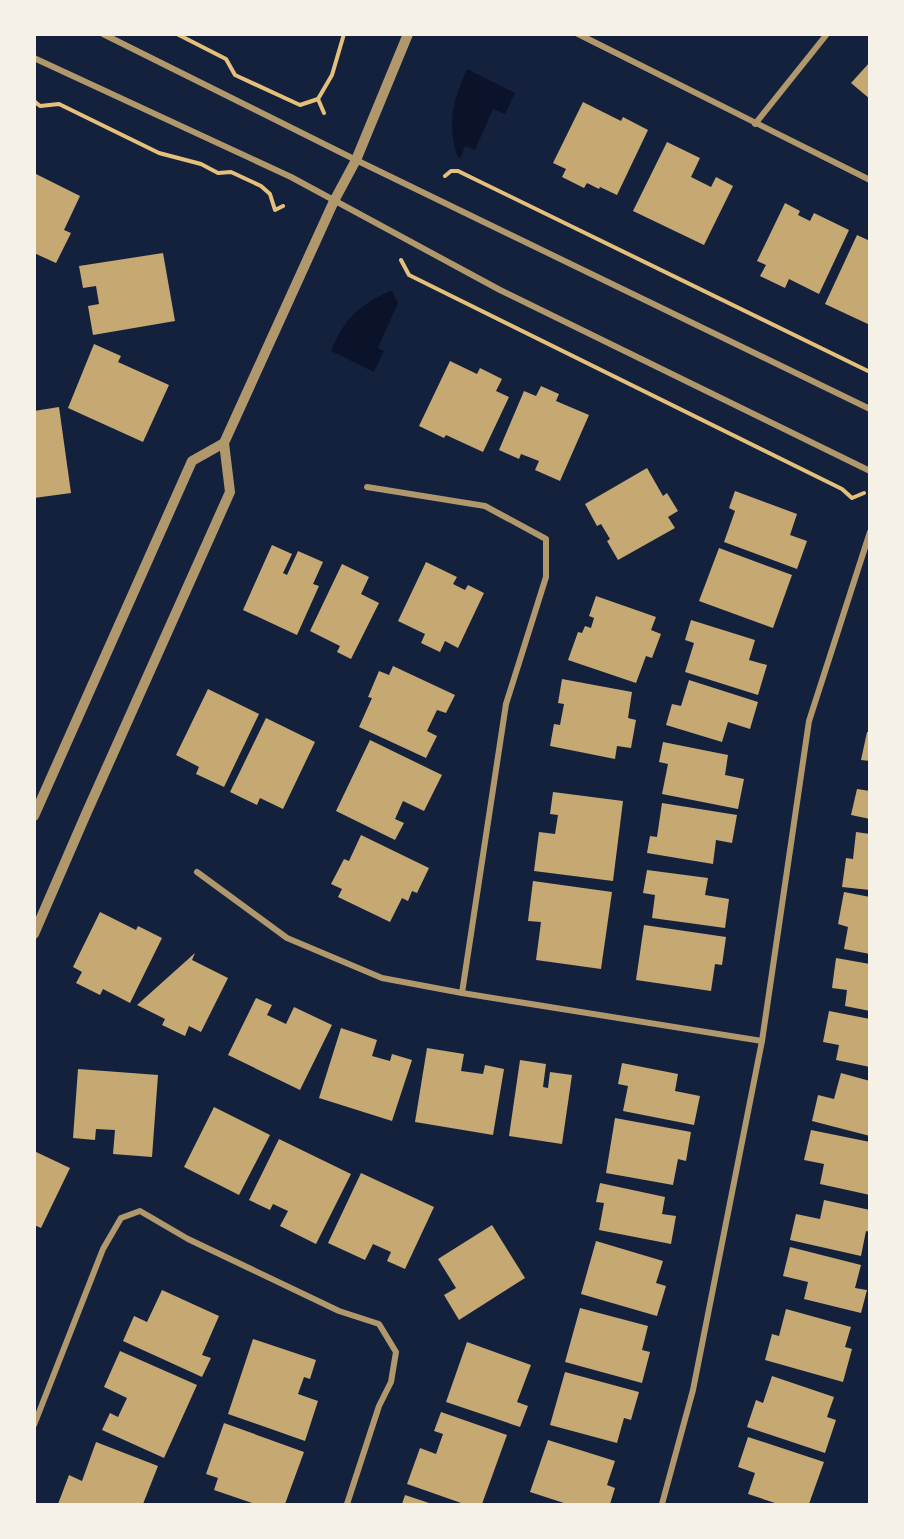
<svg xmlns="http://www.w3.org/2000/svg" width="904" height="1539" font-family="'Noto Serif',serif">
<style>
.water{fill:#0b132b}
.building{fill:#c6a872}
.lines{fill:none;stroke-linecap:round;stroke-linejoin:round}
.path{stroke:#e5c07b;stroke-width:4}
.minor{stroke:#b1986c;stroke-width:6}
.tertiary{stroke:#b1986c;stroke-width:10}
</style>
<rect width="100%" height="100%" fill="#14213d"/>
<g class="water">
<path d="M 467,69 L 515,93 L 505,114 L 493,109 L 475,150 L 465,146 L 460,159 L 457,156 C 447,122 453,101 467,69 Z"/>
<path d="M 389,291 L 392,291 L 398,303 L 378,348 L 384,351 L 374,372 L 331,351 C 347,315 355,309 389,291 Z"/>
</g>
<g class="building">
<polygon points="870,62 870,99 851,83"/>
<polygon points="583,102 621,121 623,117 648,130 617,195 600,187 599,189 587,183 584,188 562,177 566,169 553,163"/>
<polygon points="667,142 700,158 691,177 711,187 716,177 733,186 704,245 633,211"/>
<polygon points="34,173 80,196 64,230 71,233 56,263 34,253"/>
<polygon points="785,203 800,211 798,215 810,221 814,213 849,230 819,294 789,279 785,288 760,276 766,265 757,261"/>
<polygon points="857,235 870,241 870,325 825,304"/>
<polygon points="163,253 175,321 93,335 88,306 99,304 96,286 83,288 79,266"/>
<polygon points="94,344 121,356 118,362 169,385 143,442 68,408"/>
<polygon points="450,361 477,374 480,368 502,379 496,391 509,397 483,452 446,435 444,438 419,426"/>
<polygon points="541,386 559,394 556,401 589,415 560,481 535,470 539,461 521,454 519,459 499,450 524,391 536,396"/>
<polygon points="59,407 71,493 34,498 34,411"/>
<polygon points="647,468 663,496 667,493 678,511 668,517 675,528 618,560 607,541 610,539 601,524 597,526 585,504"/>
<polygon points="735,491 797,514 790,535 807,541 797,569 724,542 735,511 729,508"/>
<polygon points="272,545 292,554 283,573 287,575 298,551 323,562 313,584 319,586 297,635 243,610"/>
<polygon points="719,548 792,575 773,628 699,601"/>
<polygon points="426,562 457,577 453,584 465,590 468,585 484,593 458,648 445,641 440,652 421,643 425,634 398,621"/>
<polygon points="342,564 369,577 361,594 379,603 351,659 337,652 340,646 310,631"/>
<polygon points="596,596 656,617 651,630 661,634 652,658 646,656 636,683 568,660 578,632 582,633 585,626 591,628 594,618 589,616"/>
<polygon points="691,620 755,640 749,660 767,665 758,695 685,672 694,643 685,640"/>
<polygon points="393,666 455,695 446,713 437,710 427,731 437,736 426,758 359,727 372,698 368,697 379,671 389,675"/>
<polygon points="562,679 632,692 628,718 636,720 631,748 617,746 615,759 550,746 554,724 560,725 564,704 558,703"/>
<polygon points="689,680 758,702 750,729 728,722 722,742 666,725 672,704 681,706"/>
<polygon points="208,689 259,714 224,787 196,774 199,767 176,755"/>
<polygon points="266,718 315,742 283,809 260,798 257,805 230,792"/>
<polygon points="867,732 870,732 870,761 861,760"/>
<polygon points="370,740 442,775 424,811 403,801 395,819 404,823 395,840 336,811"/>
<polygon points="663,742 728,755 725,775 744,779 738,809 662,794 668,764 659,762"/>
<polygon points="857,789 870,791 870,819 851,815"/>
<polygon points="553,792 623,801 613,881 534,871 539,832 555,834 558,815 550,814"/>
<polygon points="662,803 737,815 732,843 716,840 713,864 647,853 650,836 657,837"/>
<polygon points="856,832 870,834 870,890 842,887 846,858 853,859"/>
<polygon points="361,835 429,868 417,893 412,891 408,901 402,898 390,922 338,897 342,889 331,884 344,859 349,861"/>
<polygon points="647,870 708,878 705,895 729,899 725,928 652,918 655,895 643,893"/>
<polygon points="533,881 612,892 601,969 536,960 541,922 528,921"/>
<polygon points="844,892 870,897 870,954 844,949 848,927 838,924"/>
<polygon points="100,912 136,930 138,926 162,938 130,1003 103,989 100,995 76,983 82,972 73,967"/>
<polygon points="644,925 726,937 722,965 715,964 711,991 636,980"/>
<polygon points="195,953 192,960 228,978 201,1032 189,1026 185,1036 162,1025 165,1019 137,1005"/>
<polygon points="836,958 870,964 870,1011 845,1006 847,990 832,988"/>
<polygon points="256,998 272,1005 267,1015 286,1024 294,1007 332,1025 300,1090 228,1055"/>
<polygon points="829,1011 870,1019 870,1067 836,1060 839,1045 823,1042"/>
<polygon points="341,1028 377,1040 372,1056 390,1061 392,1054 412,1060 392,1121 319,1098"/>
<polygon points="427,1048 464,1054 461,1071 483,1074 485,1065 504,1069 493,1135 415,1122"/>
<polygon points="520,1060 546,1064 543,1087 548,1088 550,1072 572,1075 562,1144 509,1136"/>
<polygon points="622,1063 678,1074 675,1091 700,1096 694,1125 623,1111 628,1086 618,1084"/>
<polygon points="78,1069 158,1075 152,1157 113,1154 115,1130 96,1129 95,1140 73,1138"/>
<polygon points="841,1073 870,1081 870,1136 812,1121 818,1095 834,1099"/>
<polygon points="214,1107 270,1135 239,1195 184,1167"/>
<polygon points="615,1118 691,1132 686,1161 678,1159 673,1185 606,1173"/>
<polygon points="811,1130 870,1142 870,1195 820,1184 824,1164 804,1160"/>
<polygon points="279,1139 351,1174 316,1244 280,1226 288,1211 273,1204 270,1210 249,1200"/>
<polygon points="34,1151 70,1168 41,1228 34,1225"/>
<polygon points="361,1173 434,1207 405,1269 387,1261 391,1252 373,1244 365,1260 328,1243"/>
<polygon points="600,1183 665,1197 662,1214 676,1216 671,1244 599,1230 604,1203 596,1202"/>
<polygon points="824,1200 870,1210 870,1232 866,1231 861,1256 790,1240 796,1214 820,1219"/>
<polygon points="492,1225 525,1278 459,1320 444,1295 456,1288 438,1259"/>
<polygon points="596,1241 663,1261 656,1283 666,1286 657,1316 581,1294"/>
<polygon points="790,1247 861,1265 855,1288 867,1290 861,1313 804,1299 808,1282 783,1276"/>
<polygon points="162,1290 219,1316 202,1355 211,1358 202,1377 123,1341 134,1316 147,1322"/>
<polygon points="580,1308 648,1326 642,1350 650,1352 642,1383 565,1362"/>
<polygon points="786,1309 851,1327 845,1347 852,1349 843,1382 765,1360 772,1334 779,1336"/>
<polygon points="253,1339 316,1360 310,1379 304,1377 298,1394 318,1401 305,1441 228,1414"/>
<polygon points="467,1342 531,1365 517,1402 528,1406 520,1427 446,1402"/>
<polygon points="120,1351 197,1385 164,1458 102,1430 110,1413 118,1417 127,1398 104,1387"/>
<polygon points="565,1372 639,1392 631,1420 624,1418 617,1443 550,1425"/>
<polygon points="772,1376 834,1397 827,1417 836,1420 825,1453 747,1427 756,1400 763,1403"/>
<polygon points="441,1412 507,1435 482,1504 464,1504 407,1484 420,1448 436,1454 443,1434 434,1431"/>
<polygon points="224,1423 304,1452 285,1504 255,1504 214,1490 218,1478 206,1474"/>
<polygon points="748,1437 824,1462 809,1504 778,1504 748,1494 755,1473 738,1467"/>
<polygon points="548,1440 615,1461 607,1485 615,1488 610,1504 567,1504 530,1492"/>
<polygon points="96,1442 158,1466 143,1504 58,1504 69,1475 82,1481"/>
<polygon points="405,1495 432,1504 402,1504"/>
</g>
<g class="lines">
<g class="path">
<polyline points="177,34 226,59 235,75 300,105 318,99 324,113"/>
<polyline points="318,99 332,75 344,34"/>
<polyline points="34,101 40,106 59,104 159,153 201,164 218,173 231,172 261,186 270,194 275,210 283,206"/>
<polyline points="445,176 451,171 458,171 870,372"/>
<polyline points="401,260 409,275 842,489 852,498 864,493"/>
</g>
<g class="minor">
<polyline points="103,34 356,160 870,409"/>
<polyline points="578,34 870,180"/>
<polyline points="34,58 291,177 500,290 870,471"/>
<polyline points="755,124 827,34"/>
<polyline points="367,487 485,506 546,539 546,577 506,704 462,993"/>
<polyline points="197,872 287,938 382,978 462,993 762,1041"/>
<polyline points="34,1425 103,1249 121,1218 140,1211 188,1239 339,1311 379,1324 396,1352 391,1382 379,1406 347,1504"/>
<polyline points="662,1504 693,1390 762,1041 809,721 870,532"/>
</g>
<g class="tertiary">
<polyline points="34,816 192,461 224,443"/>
<polyline points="34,934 86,814 230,492 224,443 334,201 356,160 408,34"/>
</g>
</g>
<rect width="904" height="1539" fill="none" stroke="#f6f1e7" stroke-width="72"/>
</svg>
